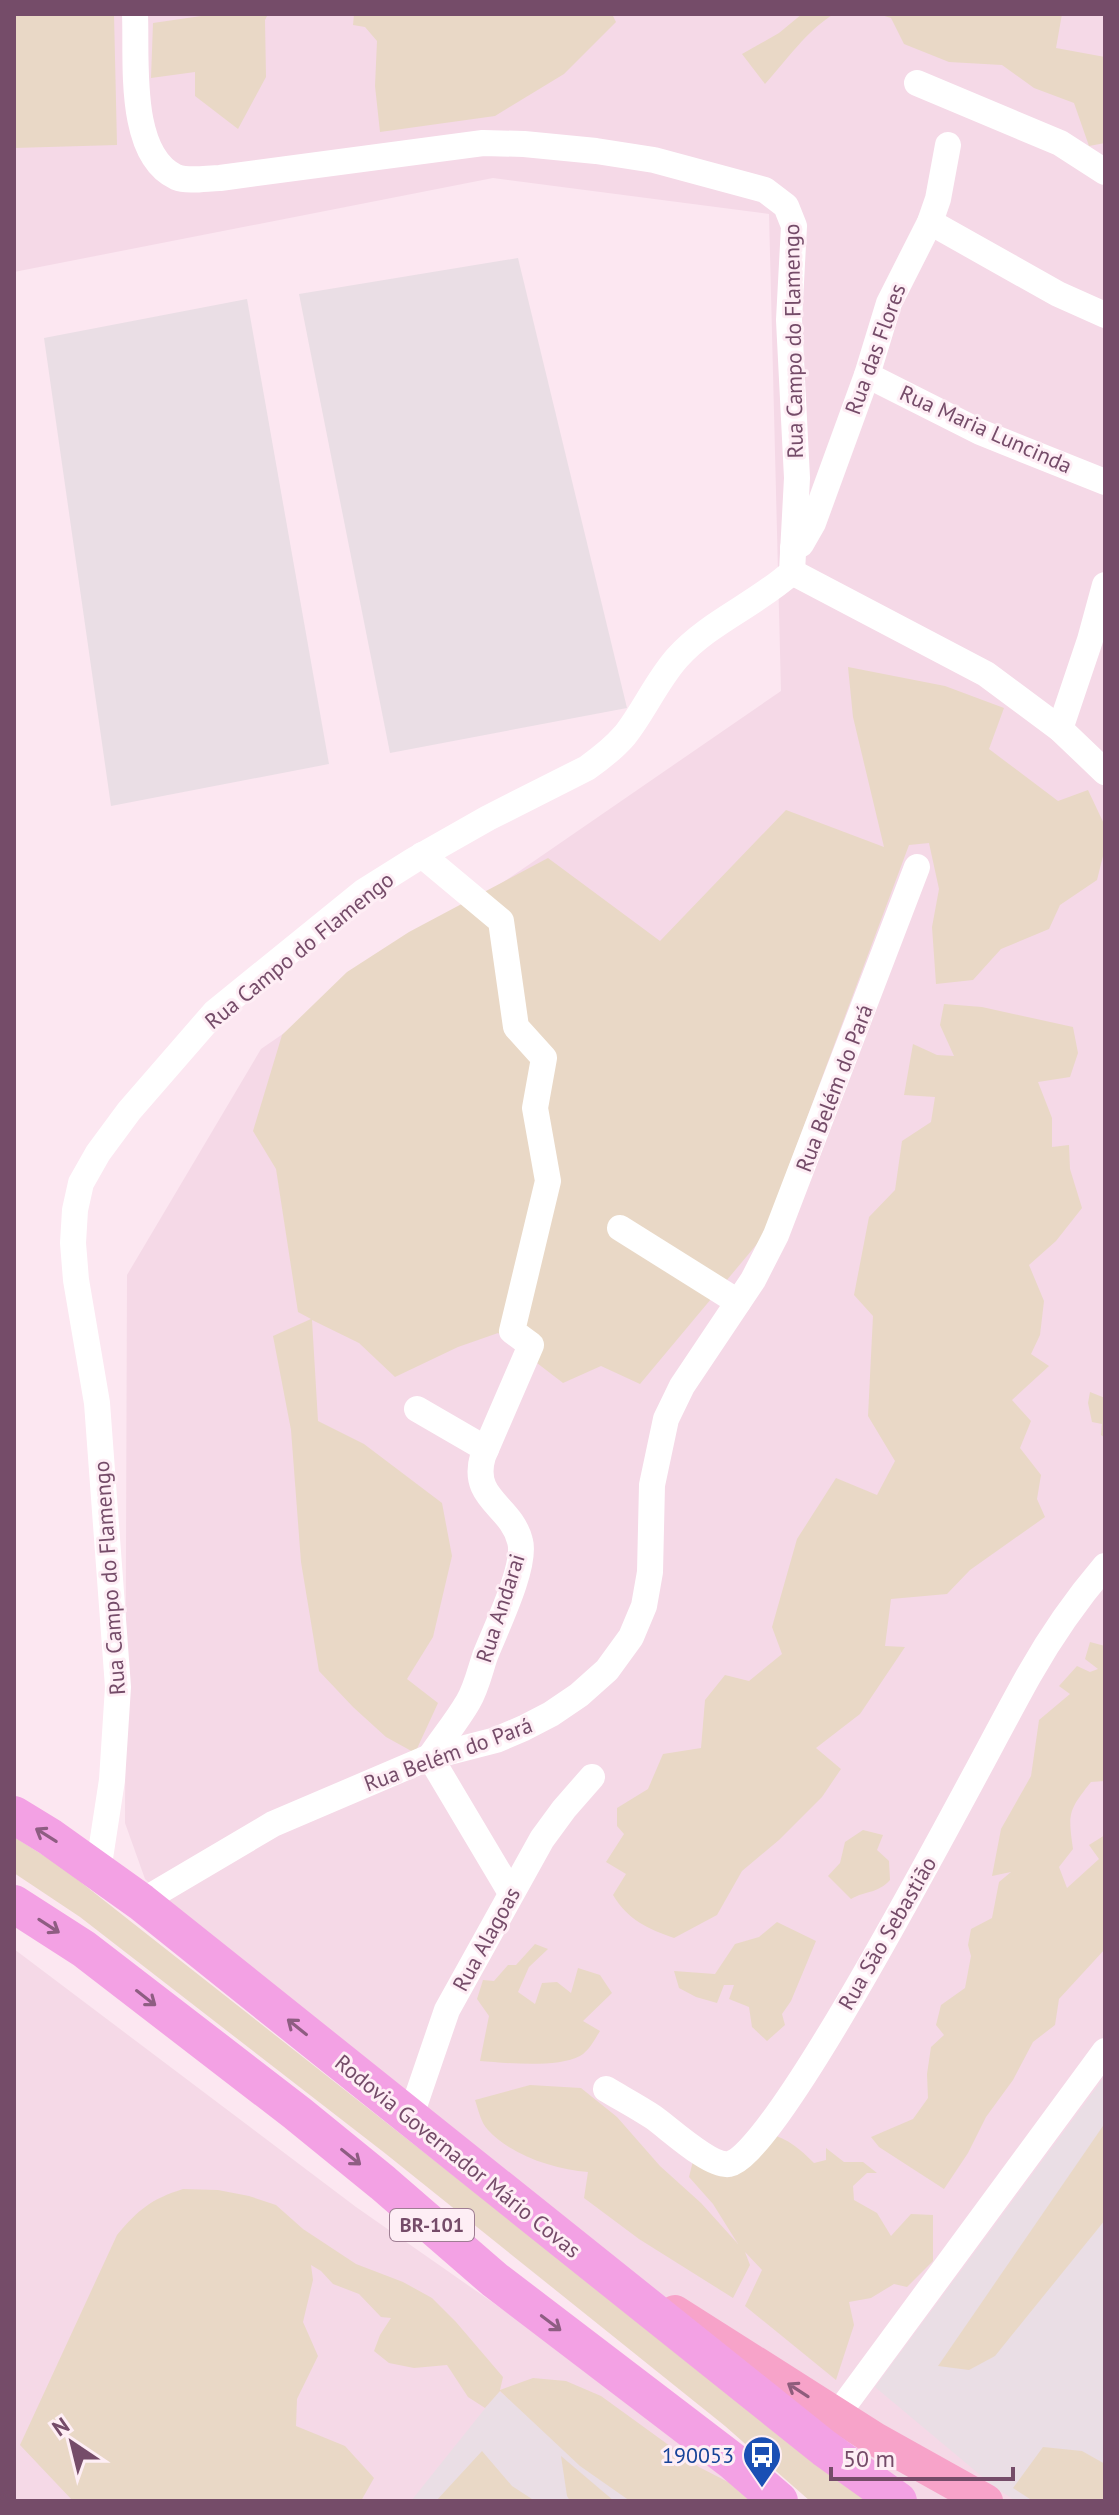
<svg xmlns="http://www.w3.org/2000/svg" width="1119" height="2515" font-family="'PT Sans',sans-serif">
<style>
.residential{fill:#f5d9e7}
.industrial{fill:#eadee5}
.green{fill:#e9d8c6}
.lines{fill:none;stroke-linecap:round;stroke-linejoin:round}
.minor{stroke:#fff;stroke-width:26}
.major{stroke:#f7a3c9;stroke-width:34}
.highway{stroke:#f3a1e4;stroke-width:38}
.oneway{stroke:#8e5d82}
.oneway2{stroke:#8f5d7c}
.labels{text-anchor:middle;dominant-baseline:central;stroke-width:6;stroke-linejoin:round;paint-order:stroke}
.shield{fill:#feeef5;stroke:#9e7d93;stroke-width:2}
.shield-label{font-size:20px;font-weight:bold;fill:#754c69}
.street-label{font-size:22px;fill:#754c69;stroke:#feeef5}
.transit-label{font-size:22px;fill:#164399;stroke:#feeef5;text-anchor:end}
</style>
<rect width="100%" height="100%" fill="#fce7f1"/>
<g class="residential">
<polygon points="14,14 1105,14 1105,2501 857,2501 743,2411 145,1879 125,1823 127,1275 261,1049 781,691 769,214 493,178 14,272"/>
<polygon points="14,1949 356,2207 777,2501 14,2501"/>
</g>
<g class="industrial">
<polygon points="518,258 627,708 390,753 299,294"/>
<polygon points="247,299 329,764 111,806 44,338"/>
<polygon points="1105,2076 1105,2501 1016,2501 997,2489 875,2387"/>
<polygon points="499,2391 634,2501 411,2501"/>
</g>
<g class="green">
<polygon points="14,14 114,14 117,145 14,148"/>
<polygon points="215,14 268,14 265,20 266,77 238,129 195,96 195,72 151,78 153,23"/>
<polygon points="354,14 612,14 616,22 564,74 495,116 380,132 375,86 377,41 365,27 353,25"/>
<path d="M 802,14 L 834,14 C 806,31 787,60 765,84 L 742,54 L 779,33 Z"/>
<polygon points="878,14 1062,14 1056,48 1105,57 1105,143 1089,146 1074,103 1034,88 1002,65 949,62 904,44 891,18"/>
<polygon points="848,667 945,686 1004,708 989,749 1058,801 1088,790 1105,826 1105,848 1097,880 1060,905 1049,929 1001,949 973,980 936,984 932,927 939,889 929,843 909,845 762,1238 640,1384 601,1366 563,1383 498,1333 458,1347 395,1377 359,1343 312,1320 318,1421 364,1444 442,1503 452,1556 433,1637 407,1679 438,1703 415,1753 386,1737 353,1707 319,1671 301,1562 291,1430 273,1336 311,1319 298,1312 276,1169 253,1131 282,1035 347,972 409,932 548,858 660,941 786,810 884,847 853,717"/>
<path d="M 944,1004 L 982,1007 L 1073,1027 L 1078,1053 L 1070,1077 L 1038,1082 L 1052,1118 L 1052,1147 L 1069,1145 L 1070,1169 L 1082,1208 L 1056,1241 L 1029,1265 L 1044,1301 L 1040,1335 L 1031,1354 L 1049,1366 L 1012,1400 L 1031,1421 L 1020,1448 L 1041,1475 L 1037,1499 L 1045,1517 L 970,1570 L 947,1594 L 891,1599 L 885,1646 L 905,1647 L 860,1714 L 816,1748 L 841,1769 L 822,1797 L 779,1840 L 742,1871 L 717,1915 L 674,1938 C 648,1929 628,1920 613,1895 L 626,1874 L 606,1862 L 624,1834 L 617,1826 L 617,1808 L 648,1789 L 663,1754 L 701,1748 L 705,1700 L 725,1675 L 749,1681 L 782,1654 L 772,1627 L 797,1539 L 836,1478 L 877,1495 L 895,1461 L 868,1416 L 873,1316 L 854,1295 L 869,1217 L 895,1190 L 902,1141 L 931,1122 L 935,1097 L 904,1095 L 913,1044 L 937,1055 L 954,1056 L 940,1025 Z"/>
<polygon points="1090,1392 1105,1398 1105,1438 1101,1435 1102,1424 1092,1422 1088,1403"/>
<path d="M 1090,1642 L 1105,1646 L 1105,1781 L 1091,1782 C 1068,1811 1068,1813 1073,1849 L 1059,1867 L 1067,1888 L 1099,1859 L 1089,1845 L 1105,1835 L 1105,1949 L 1059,1999 L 1055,2025 L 1033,2042 L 1013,2080 L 986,2117 L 968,2153 L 944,2189 L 879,2147 L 871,2137 L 913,2119 L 928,2098 L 927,2074 L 931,2047 L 944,2035 L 936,2025 L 941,2005 L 965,1988 L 971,1956 L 968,1945 L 971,1929 L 992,1918 L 999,1882 L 1011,1872 L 992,1876 L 1001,1829 L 1031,1776 L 1039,1720 L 1070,1694 L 1059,1686 L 1077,1666 L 1090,1672 L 1098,1669 L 1085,1659 Z"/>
<path d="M 863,1830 L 883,1835 L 877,1850 L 889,1861 L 890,1880 C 877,1894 867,1890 851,1899 L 828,1876 L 840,1863 L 845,1842 Z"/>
<polygon points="14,1837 59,1865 867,2501 810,2501 725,2426 386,2154 80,1917 14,1873"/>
<polygon points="777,1922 816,1941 791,2001 782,2014 785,2025 767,2041 752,2027 749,2007 729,1999 734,1985 724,1985 717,2003 696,1997 679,1988 674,1971 715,1974 735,1944 759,1937"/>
<path d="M 535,1944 L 548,1949 L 529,1967 L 518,1992 L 535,2004 L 542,1983 L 557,1982 L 571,1993 L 578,1968 L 600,1975 L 612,1993 L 583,2021 L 600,2031 C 595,2039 589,2051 580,2056 C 558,2068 506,2063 480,2061 L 489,2016 L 477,1999 L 483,1980 L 494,1981 L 508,1965 L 516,1965 Z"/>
<path d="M 530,2085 L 581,2088 L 617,2117 L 660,2166 L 701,2203 L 738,2244 L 713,2204 L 689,2177 L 693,2161 L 756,2161 L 759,2148 L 769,2134 C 788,2138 801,2150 814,2163 L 826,2160 L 826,2148 L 844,2162 L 863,2162 L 877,2173 L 867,2173 L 853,2186 L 854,2200 L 877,2213 L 891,2236 L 911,2214 L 933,2215 L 933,2261 L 907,2287 L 894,2284 L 871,2298 L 849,2302 L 854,2325 L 836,2380 L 745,2306 L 762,2270 L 745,2252 L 750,2265 L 733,2298 L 639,2239 L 584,2198 L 588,2172 C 554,2169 512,2156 488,2130 C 481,2123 478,2109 475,2100 Z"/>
<polygon points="1105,2123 1105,2220 995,2356 969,2370 938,2366"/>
<path d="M 183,2189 L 218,2190 L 249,2196 L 276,2205 L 303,2229 L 356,2264 L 403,2282 L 432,2298 L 456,2322 L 503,2377 L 500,2390 L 533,2378 L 566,2381 L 601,2396 L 699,2467 L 765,2501 L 630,2501 L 580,2466 L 500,2391 L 485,2408 L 468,2397 L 447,2365 L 414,2368 L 389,2363 L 374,2351 L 380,2335 L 391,2318 L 381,2317 L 359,2294 L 333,2284 L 321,2271 L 311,2265 L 313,2280 L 303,2322 L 318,2356 L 297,2399 L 296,2426 L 345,2446 L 374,2478 L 361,2501 L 73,2501 L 20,2445 L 117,2235 C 138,2210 151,2199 183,2189 Z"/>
<polygon points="1043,2447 1082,2451 1105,2464 1105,2501 1033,2501 1013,2488"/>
<polygon points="482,2451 512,2486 535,2501 436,2501"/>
<polygon points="561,2456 614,2501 570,2501 567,2496"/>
</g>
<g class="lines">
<g class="minor">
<polyline points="917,83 1060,143 1105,172"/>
<polyline points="930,222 1058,294 1105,315"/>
<polyline points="867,375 980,432 1105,482"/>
<polyline points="793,548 801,544 813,523 867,375 889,303 930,222 938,199 948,145"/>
<polyline points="792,572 986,674 1060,729 1105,772"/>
<polyline points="1060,729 1090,640 1105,585"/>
<path d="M 422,855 L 501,921 L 516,1027 L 544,1058 L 535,1108 L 548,1181 L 512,1331 L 531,1345 L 483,1456 C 470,1499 511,1505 520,1541 C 527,1566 495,1630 485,1656 C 480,1671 476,1689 468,1702 C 457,1721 442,1739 430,1757 L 511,1893"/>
<polyline points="620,1228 738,1302"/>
<polyline points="417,1409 486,1449"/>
<path d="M 98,1871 L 112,1780 L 118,1687 L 97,1403 L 76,1280 L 73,1243 L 75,1210 L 81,1183 L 98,1153 L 129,1111 L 215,1012 L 363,892 L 414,860 L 488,818 L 587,768 C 601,758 614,748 625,735 C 644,711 656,682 677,658 C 709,622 757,604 792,572 L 797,478 L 789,320 L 794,226 L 786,206 L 765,190 L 654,160 L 596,151 L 524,144 L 483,143 L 220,178 C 207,178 189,182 176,177 C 127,154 137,59 135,14"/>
<polyline points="141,1902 273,1824 430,1757 496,1740 524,1728 551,1714 579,1695 607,1670 631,1637 644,1606 650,1572 652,1485 666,1419 682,1386 753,1280 776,1235 917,867"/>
<path d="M 606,2089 C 621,2098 638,2107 653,2117 C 669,2128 710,2167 729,2164 C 781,2154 990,1743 1029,1675 C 1051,1636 1076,1600 1105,1566"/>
<polyline points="410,2118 447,2010 542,1839 564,1809 592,1777"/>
<polyline points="837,2415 1105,2051"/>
</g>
<polyline class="major" points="675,2312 875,2439 986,2501"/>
<g class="highway">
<polyline points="14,1815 50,1837 141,1902 824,2448 898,2501"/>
<polyline points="14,1904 84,1949 297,2113 383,2183 495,2280 735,2463 779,2501"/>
</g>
</g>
<defs><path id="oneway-shaft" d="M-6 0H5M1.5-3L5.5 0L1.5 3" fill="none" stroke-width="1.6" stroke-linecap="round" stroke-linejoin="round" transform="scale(2)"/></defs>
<g class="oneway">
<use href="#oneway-shaft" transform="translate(46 1835) rotate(-148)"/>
<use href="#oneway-shaft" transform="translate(49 1926) rotate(33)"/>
<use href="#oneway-shaft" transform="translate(146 1998) rotate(38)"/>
<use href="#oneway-shaft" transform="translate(297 2027) rotate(-141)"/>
<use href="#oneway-shaft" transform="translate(351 2157) rotate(39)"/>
<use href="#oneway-shaft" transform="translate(551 2323) rotate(37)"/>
</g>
<use class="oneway2" href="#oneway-shaft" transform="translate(798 2390) rotate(-147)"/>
<defs>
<g id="bus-pin" transform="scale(2)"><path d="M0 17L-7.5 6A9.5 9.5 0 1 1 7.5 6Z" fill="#1a4fb4" stroke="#feeef5"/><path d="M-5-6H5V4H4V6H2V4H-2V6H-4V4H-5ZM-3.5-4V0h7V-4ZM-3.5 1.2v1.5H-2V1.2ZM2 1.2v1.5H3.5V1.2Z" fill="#fff"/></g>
</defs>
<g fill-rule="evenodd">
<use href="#bus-pin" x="762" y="2455"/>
</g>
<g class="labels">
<rect class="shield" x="390" y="2209" width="84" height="32" rx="6"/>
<g class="shield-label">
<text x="432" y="2225">BR-101</text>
</g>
<g class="street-label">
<text transform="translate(793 341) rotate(-91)">Rua Campo do Flamengo</text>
<text transform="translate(875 349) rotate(-70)">Rua das Flores</text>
<text transform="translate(986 429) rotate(24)">Rua Maria Luncinda</text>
<text transform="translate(299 950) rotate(-39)">Rua Campo do Flamengo</text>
<text transform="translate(834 1088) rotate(-69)">Rua Belém do Pará</text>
<text transform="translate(109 1578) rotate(-94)">Rua Campo do Flamengo</text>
<text transform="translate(500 1608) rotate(-72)">Rua Andarai</text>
<text transform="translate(448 1754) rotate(-20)">Rua Belém do Pará</text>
<text transform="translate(887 1933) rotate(-60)">Rua São Sebastião</text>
<text transform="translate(486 1939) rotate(-61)">Rua Alagoas</text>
<text transform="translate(458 2156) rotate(39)">Rodovia Governador Mário Covas</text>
</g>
<g class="transit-label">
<text x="734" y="2455">190053</text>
</g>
</g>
<rect width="1119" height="2515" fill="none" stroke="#754c69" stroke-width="32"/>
<g transform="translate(72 2443) rotate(325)" stroke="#feeef5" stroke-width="6" paint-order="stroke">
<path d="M0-6L14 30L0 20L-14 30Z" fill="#754c69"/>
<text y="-12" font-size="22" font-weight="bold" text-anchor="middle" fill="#754c69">N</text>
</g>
<path d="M831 2467v12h182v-12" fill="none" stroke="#754c69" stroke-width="4"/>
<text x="843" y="2467" font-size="24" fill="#754c69" stroke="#feeef5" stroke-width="6" paint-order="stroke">50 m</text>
</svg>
